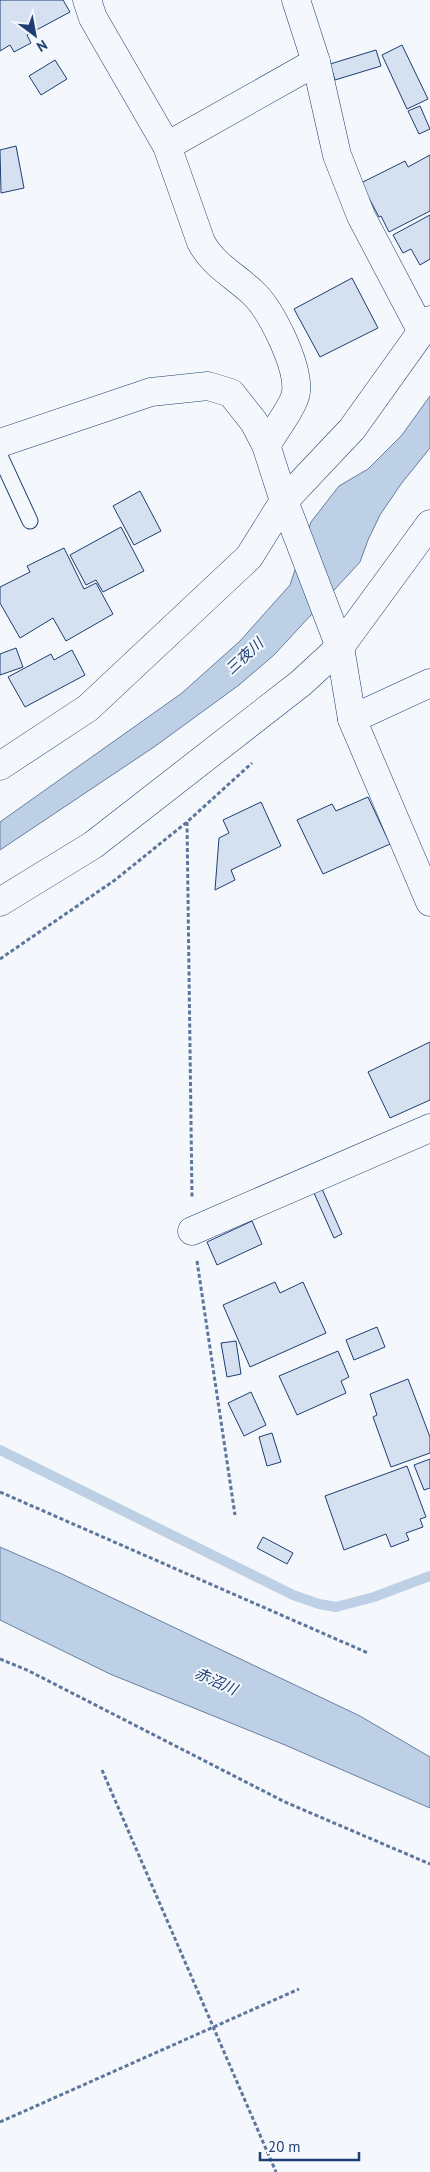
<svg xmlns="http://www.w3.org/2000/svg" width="430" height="2172" font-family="'PT Sans','Noto Sans JP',sans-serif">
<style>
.water{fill:#bed0e5;stroke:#687fa3}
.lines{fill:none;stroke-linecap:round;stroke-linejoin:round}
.stream{stroke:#bed0e5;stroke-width:10}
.building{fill:#d5e0f0;stroke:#1d3f73}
.lane-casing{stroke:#1d3f73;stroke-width:17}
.street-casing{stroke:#1d3f73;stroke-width:29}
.path{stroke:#5e769c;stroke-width:3;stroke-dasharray:4 2.5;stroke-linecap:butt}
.lane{stroke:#f4f7fb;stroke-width:15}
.street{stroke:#f4f7fb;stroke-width:28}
.labels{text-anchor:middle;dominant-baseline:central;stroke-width:4;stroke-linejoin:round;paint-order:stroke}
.water-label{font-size:15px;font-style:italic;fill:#1d3f73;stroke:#f4f7fb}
</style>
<rect width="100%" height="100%" fill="#f4f7fb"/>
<g class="water">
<polygon points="430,396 430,448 401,484 380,515 368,540 360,562 274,655 239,685 154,747 0,850 0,822 182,693 240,641 290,585 311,522 339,486 368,469 402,435"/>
<polygon points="0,1547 62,1574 360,1716 430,1757 430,1808 285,1745 110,1674 0,1620"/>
</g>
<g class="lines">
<polyline class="stream" points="0,1450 293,1595 319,1604 336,1607 374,1597 430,1576"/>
</g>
<g class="building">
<polygon points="0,0 63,0 70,12 27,35 31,43 14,52 10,45 0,51"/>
<polygon points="402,45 428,99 407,109 382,55"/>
<polygon points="376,50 381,66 335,80 330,64"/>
<polygon points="55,60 67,79 41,95 29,76"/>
<polygon points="420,106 430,129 419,134 408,111"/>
<polygon points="16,146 24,188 1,193 0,150"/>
<polygon points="430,155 430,211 389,232 381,216 379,217 361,183 405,161 408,167"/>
<polygon points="430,215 430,259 420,265 411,249 403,253 393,235"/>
<polygon points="352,278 378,328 320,357 294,309"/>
<polygon points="140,491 161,531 134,545 113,506"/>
<polygon points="121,527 144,571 103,592 96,580 86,585 70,555"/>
<polygon points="64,548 84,589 96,583 113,614 66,641 53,618 20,638 0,603 0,587 30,572 27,566"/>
<polygon points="16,648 23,667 0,675 0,654"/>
<polygon points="72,650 85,675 25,707 8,677 51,654 54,660"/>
<polygon points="368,797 390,844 323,874 297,820 332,804 336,811"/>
<polygon points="261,802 281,846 231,870 235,880 215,890 219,838 229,833 223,820"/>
<polygon points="430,1042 430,1100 390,1118 368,1072"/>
<polygon points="322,1189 342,1234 334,1238 314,1193"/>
<polygon points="252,1221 262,1244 217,1265 207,1242"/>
<polygon points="275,1282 280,1293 303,1282 326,1333 250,1367 223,1305"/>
<polygon points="377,1327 385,1347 354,1360 346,1340"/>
<polygon points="236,1341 241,1374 227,1377 221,1343"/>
<polygon points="338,1351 349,1377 341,1381 346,1393 297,1415 279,1376"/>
<polygon points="408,1379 430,1437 430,1453 391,1467 373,1417 377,1415 370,1394"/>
<polygon points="251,1392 266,1425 244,1436 228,1403"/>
<polygon points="272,1433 281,1462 267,1466 259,1437"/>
<polygon points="430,1459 430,1488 424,1490 414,1465"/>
<polygon points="407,1466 426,1517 420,1519 423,1527 406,1533 409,1540 391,1547 386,1534 344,1550 325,1496"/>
<polygon points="263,1537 293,1553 287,1564 257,1548"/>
</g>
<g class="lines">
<g class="lane-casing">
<polyline id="lane" points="0,456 30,521"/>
</g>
<g class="street-casing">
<g id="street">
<path d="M 87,0 L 93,18 L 167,146 L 201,242 C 213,265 234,275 252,292 C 271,309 299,366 296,392 C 295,404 273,434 266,445"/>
<polyline points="296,0 316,62 337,155 361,216 422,332"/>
<polyline points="167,146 316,62"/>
<polyline points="0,443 151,392 208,386 231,393 254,422 266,445 284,501 340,647 352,719 430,902"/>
<polyline points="352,719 430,683"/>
<polyline points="0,766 88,708 249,557 284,501 352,429 430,320"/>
<polyline points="0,902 93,845 301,683 340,647 430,524"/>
<polyline points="192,1231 430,1128"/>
</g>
</g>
<g class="path">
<polyline points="187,822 192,1197"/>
<polyline points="0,959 115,880 187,822 252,763"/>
<polyline points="197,1261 235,1515"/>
<polyline points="0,1492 368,1653"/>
<polyline points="0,1659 29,1671 285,1802 430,1864"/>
<polyline points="102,1770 276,2172"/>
<polyline points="0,2122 299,1989"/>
</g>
<use href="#lane" class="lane"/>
<use href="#street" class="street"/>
</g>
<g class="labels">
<g class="water-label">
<text transform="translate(244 656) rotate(-43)">三夜川</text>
<text transform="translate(216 1681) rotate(24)">赤沼川</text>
</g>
</g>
<g transform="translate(35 35) rotate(148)" stroke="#f4f7fb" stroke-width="4" paint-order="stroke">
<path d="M0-4L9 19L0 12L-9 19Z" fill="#1d3f73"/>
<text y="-8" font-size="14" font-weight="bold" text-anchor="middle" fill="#1d3f73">N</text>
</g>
<path d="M260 2152v8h99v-8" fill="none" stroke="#1d3f73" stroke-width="2.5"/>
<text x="268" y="2152" font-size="15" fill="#1d3f73" stroke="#f4f7fb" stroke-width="4" paint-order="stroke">20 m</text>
</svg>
